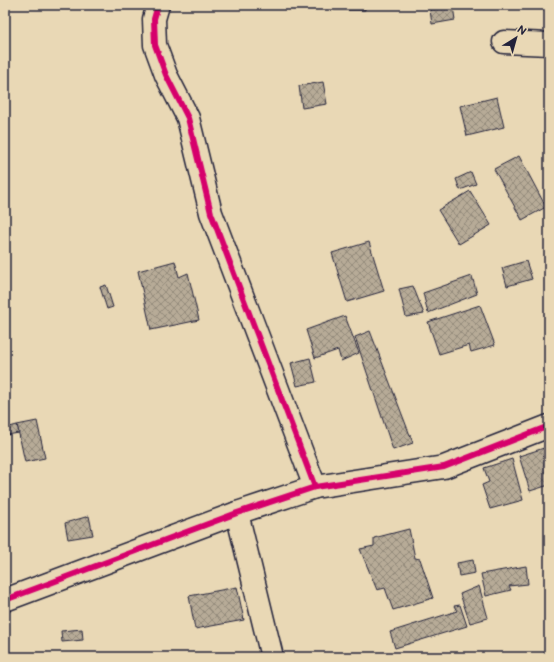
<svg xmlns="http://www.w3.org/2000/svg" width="554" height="662" font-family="'Balsamiq Sans',sans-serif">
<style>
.building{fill:url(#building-cross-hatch);stroke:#22223b}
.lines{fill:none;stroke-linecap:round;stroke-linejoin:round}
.minor-casing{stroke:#22223b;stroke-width:25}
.minor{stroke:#e9d8b5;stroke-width:22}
.cycleway-casing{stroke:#e9d8b5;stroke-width:8}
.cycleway{stroke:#d6006c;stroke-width:6}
</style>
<defs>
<pattern id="building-cross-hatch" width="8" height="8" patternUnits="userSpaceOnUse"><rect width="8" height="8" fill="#b7ab97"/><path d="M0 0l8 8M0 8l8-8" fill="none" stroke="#948b7c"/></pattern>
</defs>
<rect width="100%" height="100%" fill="#e9d8b5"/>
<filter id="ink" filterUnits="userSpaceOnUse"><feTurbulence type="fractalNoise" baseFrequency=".025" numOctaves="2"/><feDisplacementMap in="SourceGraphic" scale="8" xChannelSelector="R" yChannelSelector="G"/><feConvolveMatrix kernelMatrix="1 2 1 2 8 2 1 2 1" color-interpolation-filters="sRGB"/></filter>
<g filter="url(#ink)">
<g class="building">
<polygon points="335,5 365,5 365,10 334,10"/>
<polygon points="453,6 455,20 432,24 430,10"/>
<polygon points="323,82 327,104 302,108 299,86"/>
<polygon points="497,97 504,127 467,136 460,106"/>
<polygon points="519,156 546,207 522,220 494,169"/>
<polygon points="471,172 476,184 460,190 456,179"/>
<polygon points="470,191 491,225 459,244 438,210"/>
<polygon points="369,242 384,291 347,302 332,253"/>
<polygon points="175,261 179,277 188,273 199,320 151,330 138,271"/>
<polygon points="526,261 532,279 507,286 502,268"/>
<polygon points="472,276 477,294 428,313 423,293"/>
<polygon points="106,285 113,307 107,309 100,287"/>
<polygon points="413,286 424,314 406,317 399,289"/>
<polygon points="480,305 495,345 471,352 469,345 439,354 428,322"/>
<polygon points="345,316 359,353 341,361 338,350 315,358 306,330"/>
<polygon points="370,331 413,443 393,450 355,337"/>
<polygon points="310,358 316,382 297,386 291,363"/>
<polygon points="37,421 45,458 25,462 17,425"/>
<polygon points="17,425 19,433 7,435 6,428"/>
<polygon points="544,448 549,464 549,485 530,491 519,456"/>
<polygon points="512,459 523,500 490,509 482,485 489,482 484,468"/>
<polygon points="89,516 93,535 68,539 65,523"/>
<polygon points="409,529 415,558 420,559 433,598 393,610 385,588 377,590 360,549 374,546 374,538"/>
<polygon points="473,560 475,573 459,576 457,563"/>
<polygon points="526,566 528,584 509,586 511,590 486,596 481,574"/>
<polygon points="479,586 488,618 470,623 460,594"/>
<polygon points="237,587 244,620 195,629 189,596"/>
<polygon points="460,605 467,626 395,648 390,632 457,611 454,606"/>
<polygon points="82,629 83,640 62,642 61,631"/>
</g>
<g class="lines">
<g class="minor-casing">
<g id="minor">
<polyline points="158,5 154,19 155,45 166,75 188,118 211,213 315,487"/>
<polyline points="504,42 549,44"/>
<polyline points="237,513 272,657"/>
<polyline points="5,600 237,513 315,487 444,467 549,426"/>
</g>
</g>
<use href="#minor" class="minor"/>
<g class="cycleway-casing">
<g id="cycleway">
<polyline points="158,5 154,19 155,45 166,75 188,118 211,213 315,487"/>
<polyline points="5,600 237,513 315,487 444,467 549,426"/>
</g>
</g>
<use href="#cycleway" class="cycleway"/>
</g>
</g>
<rect width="554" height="662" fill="none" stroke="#e9d8b5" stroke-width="20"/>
<rect x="10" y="10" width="534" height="642" fill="none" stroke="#22223b" stroke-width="1.5" filter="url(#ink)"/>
<g transform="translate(516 38) rotate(37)" stroke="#e9d8b5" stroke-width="3" paint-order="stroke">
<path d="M0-3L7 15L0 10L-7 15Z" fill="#22223b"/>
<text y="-6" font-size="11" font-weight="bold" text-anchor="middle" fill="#22223b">N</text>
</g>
</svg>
